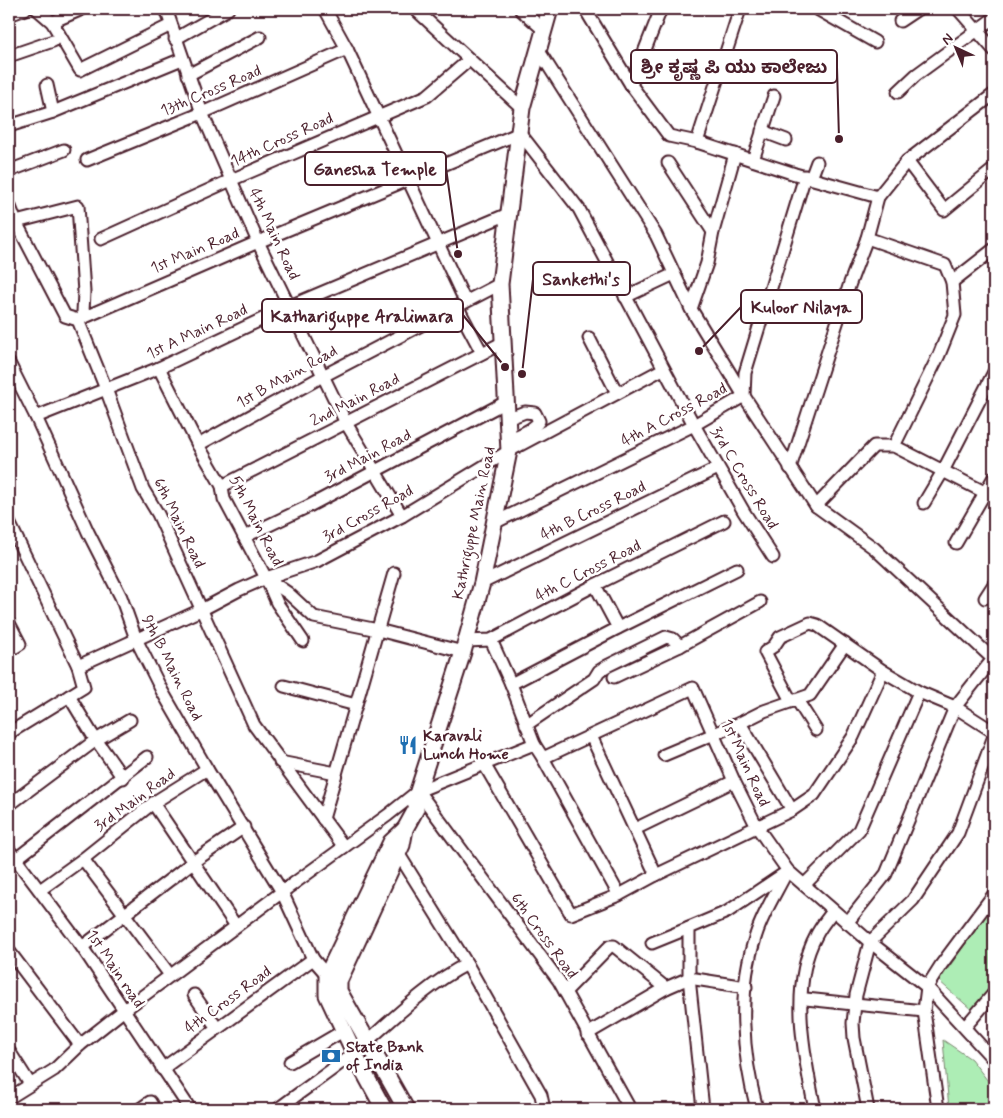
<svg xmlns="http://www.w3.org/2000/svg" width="1003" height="1118" font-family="Mynerve,'Noto Sans Kannada',sans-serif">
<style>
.green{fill:#adedb5;stroke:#7c8670}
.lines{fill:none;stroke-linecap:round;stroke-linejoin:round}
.minor-casing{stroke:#4a1f2b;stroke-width:15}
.major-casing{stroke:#4a1f2b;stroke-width:19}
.minor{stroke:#fff;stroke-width:11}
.major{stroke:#fff;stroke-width:15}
.labels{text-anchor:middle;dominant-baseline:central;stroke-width:5;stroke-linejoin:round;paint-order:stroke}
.street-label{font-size:16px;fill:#4a1f2b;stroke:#fff}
.poi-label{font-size:16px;font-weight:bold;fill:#4a1f2b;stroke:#fff;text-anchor:start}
.leader{fill:none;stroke:#4a1f2b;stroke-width:2}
.callout-dot{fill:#4a1f2b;stroke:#fff;stroke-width:2}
.callout{fill:#fff;stroke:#4a1f2b;stroke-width:2}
.callout-label{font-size:18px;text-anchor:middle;font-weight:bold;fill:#4a1f2b}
</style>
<rect width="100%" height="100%" fill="#fff"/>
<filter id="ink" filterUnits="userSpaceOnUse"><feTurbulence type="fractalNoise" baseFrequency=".02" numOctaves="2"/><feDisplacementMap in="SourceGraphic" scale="10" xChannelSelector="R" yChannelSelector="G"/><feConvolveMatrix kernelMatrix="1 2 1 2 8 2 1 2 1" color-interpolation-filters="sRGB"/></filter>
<g filter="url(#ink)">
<g class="green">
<polygon points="994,904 994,986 973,1011 939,981"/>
<polygon points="943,1040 971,1059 994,1089 994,1109 949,1109"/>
</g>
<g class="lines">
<g class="minor-casing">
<g id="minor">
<polyline points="37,9 52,22 80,70 171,25"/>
<polyline points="166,9 202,113 258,242 346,423 402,516"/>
<polyline points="325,9 347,49 465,301"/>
<polyline points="415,9 522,108"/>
<polyline points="520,9 544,30"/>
<polyline points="585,9 631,85 669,136 697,142 795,174 878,197"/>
<polyline points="817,9 875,42"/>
<polyline points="958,9 994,50"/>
<polyline points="9,15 25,9"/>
<polyline points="900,21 918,9"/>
<polyline points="52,22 82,9"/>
<polyline points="175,39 228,9"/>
<polyline points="539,51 656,235 691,309 744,396 816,506 874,548 993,659 955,707 886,874 847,923"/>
<polyline points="9,56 53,41"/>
<polyline points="188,75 260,37"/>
<polyline points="47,85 53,112"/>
<polyline points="631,85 661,9"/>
<polyline points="898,92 916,75 994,18"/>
<polyline points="9,126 53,112 182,59"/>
<polyline points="762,131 786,140"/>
<polyline points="697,142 740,9"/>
<polyline points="87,160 202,113 347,49"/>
<polyline points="753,160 774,96"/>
<polyline points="907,161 944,210 994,169"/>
<polyline points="668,163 713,232"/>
<polyline points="9,171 64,150"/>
<polyline points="811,178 817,162"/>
<polyline points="9,204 16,222 65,316 78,320 106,389 143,489 158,514 254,725 344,847"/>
<polyline points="16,222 78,206 84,292 83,312"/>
<polyline points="867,238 945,265 952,282 955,315 939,355 894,446"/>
<polyline points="101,239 231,180 427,96 469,60"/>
<polyline points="952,282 994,249"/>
<polyline points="625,297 674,274"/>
<polyline points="457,306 482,353"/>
<polyline points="691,309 707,263 713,232 735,154"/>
<polyline points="78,320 258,242 520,133 579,209 694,425 744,512 773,557"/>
<polyline points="589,338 617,393"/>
<polyline points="9,363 36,417 88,532 121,597 136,639 162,691 207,769 282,892 313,959 327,975"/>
<polyline points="159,368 198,445 222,486 224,499 266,578 288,593 314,617 378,630 463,652"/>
<polyline points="36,417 159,368 290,306 508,214"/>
<path d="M 507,419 L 525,412 L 535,413 L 539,421 C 533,431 518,435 508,440"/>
<polyline points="198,445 323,376 500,284"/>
<polyline points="790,468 850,283 867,238 878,197 907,161 994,94"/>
<polyline points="222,486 504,342"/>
<polyline points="924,503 943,471 994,372"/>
<polyline points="816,506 874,446 894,446 994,497"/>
<polyline points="9,522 78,666 84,687 9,733"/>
<polyline points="494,523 694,425 744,396 745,373 805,176"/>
<polyline points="244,537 309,506 506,402"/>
<polyline points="956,543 994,477"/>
<polyline points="266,578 277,603 303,641"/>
<polyline points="482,583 718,468"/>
<polyline points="595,585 618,628"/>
<polyline points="985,598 994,584"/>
<polyline points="9,623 20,644 9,651"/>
<polyline points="491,640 511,684 534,744"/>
<polyline points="466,641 491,640 595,585 724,521"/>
<polyline points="78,666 203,609 239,590 266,578 317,561 402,516 509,451 663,369"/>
<polyline points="614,677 680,646 760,602"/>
<polyline points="511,684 618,628 737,569"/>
<polyline points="284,686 356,705"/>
<polyline points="69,696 92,734 123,778"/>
<polyline points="797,700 816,730"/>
<polyline points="791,701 765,652 774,646 780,637 810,623 817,625 883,671 919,692 955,707 994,732"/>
<polyline points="740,723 792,810"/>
<polyline points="526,725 594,679 599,671 607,666 666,637 673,639 680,646"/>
<polyline points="591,736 656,875"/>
<polyline points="664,755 740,723 764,711 810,695 845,644"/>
<polyline points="543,758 619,895 656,875 792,810 814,795 853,737 883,671"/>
<polyline points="280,762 336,773"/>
<polyline points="484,764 571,914 619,895"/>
<polyline points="418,791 559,981 630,1109"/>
<polyline points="153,803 236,926"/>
<polyline points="9,805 96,740 130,720"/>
<polyline points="323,819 394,573"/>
<polyline points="635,829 734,781"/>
<polyline points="9,850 82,947 190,1109"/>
<polyline points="398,853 467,964 541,1095 544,1109"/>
<polyline points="16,859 147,757"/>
<polyline points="83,859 170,975"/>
<polyline points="804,885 859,830 919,692"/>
<polyline points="40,890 83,859 153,803 207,769"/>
<polyline points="652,943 689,928"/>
<polyline points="82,947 193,862 244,827"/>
<polyline points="9,951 80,1045"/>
<polyline points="565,992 610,946 614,946 666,988"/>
<polyline points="194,995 217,1028"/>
<polyline points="806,999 853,1004"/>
<polyline points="855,1004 924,1011"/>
<polyline points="965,1027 994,993"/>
<polyline points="587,1034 666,988 689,978 746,987"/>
<polyline points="9,1051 30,1084"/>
<polyline points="290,1062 343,1031"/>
<polyline points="162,1069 313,959"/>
<polyline points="9,1098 54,1070 80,1045 123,1011 282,892 388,815 418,791 534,744 543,758 693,688 734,781 757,827 788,871 870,942 927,987 994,1060"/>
<polyline points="140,1109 150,1102 154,1109"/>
<path d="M 278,1109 C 303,1090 330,1072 355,1052 C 390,1022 426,985 467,964"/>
<polyline points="703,1109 689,978 689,928 727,912 788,871"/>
<path d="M 757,1109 C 742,1054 737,990 756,935 C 763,913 776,893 786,873"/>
<path d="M 815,1109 C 804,1057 789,986 816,936 C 820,927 827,919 833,911"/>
<polyline points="868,1109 854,1038 853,1023 856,995 870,942 913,900 958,833 994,736"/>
<polyline points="938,1109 924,1011 927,987 941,965 994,894"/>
</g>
</g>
<g class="major-casing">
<g id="major">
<polyline points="384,1109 360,1065 327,995 327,975 391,842 405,829"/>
<polyline points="406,1109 339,991 339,981 402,845 405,829 416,809 418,791 463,652 482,583 509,451 500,284 522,108 550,9"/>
</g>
</g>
<use href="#minor" class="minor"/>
<use href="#major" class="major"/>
</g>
</g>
<defs>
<g id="restaurant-bare" transform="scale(1.5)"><path d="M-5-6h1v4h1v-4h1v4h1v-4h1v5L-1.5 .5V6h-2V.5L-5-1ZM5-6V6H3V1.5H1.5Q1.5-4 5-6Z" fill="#1f6fb2" stroke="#fff" stroke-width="2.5" paint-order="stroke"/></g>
<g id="bank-bare" transform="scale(1.5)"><path d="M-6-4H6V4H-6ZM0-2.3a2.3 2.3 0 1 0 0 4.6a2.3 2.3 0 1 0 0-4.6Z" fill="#1f6fb2" stroke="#fff" stroke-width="2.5" paint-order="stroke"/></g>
</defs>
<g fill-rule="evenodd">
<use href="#restaurant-bare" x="408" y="745"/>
<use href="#bank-bare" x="331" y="1056"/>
</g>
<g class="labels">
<g class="street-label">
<text transform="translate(211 91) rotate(-23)">13th Cross Road</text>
<text transform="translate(282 140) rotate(-24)">14th Cross Road</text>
<text transform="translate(274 234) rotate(65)">4th Main Road</text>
<text transform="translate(195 251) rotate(-23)">1st Main Road</text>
<text transform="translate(197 332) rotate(-25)">1st A Main Road</text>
<text transform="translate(287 377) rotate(-29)">1st B Main Road</text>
<text transform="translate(355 400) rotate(-27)">2nd Main Road</text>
<text transform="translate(674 415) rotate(-28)">4th A Cross Road</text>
<text transform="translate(368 456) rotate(-28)">3rd Main Road</text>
<text transform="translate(744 478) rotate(59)">3rd C Cross Road</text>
<text transform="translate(593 511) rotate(-26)">4th B Cross Road</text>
<text transform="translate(368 514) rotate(-29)">3rd Cross Road</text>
<text transform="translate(256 521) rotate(63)">5th Main Road</text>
<text transform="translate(179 523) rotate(64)">6th Main Road</text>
<text transform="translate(474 523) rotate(-78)">Kathriguppe Main Road</text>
<text transform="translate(588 571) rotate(-27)">4th C Cross Road</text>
<text transform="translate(172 668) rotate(63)">9th B Main Road</text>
<text transform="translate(745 763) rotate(65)">1st Main Road</text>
<text transform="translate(135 800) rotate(-36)">3rd Main Road</text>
<text transform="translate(544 936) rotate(54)">6th Cross Road</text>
<text transform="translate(115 969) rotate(56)">1st Main road</text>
<text transform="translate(228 1000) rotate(-36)">4th Cross Road</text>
</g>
<g class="poi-label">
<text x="423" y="736">Karavali<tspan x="423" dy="18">Lunch Home</tspan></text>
<text x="346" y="1047">State Bank<tspan x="346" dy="18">of India</tspan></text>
</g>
</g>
<path class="leader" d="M839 139L837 67M458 254L446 168M522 374L533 279M699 351L741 307M505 367L463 315"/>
<g class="callout-dot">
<circle cx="839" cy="139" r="5"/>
<circle cx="458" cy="254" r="5"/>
<circle cx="522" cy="374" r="5"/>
<circle cx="699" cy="351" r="5"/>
<circle cx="505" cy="367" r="5"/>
</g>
<g class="callout">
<rect x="631" y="50" width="206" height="33" rx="5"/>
<rect x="305" y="152" width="141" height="33" rx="5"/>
<rect x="533" y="262" width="97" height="33" rx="5"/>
<rect x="741" y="290" width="121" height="33" rx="5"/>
<rect x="262" y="299" width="201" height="33" rx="5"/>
</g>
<g class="callout-label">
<text x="734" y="73">ಶ್ರೀ ಕೃಷ್ಣ ಪಿ ಯು ಕಾಲೇಜು</text>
<text x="375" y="175">Ganesha Temple</text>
<text x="581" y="285">Sankethi's</text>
<text x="801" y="313">Kuloor Nilaya</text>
<text x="362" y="322">Kathariguppe Aralimara</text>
</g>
<rect width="1003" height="1118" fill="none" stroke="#fff" stroke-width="30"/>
<rect x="15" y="15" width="973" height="1088" fill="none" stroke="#4a1f2b" stroke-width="2" filter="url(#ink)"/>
<g transform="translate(956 48) rotate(316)" stroke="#ffffff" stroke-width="4" paint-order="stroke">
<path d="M0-4L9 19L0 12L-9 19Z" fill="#4a1f2b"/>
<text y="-8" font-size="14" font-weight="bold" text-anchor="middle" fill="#4a1f2b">N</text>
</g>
</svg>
